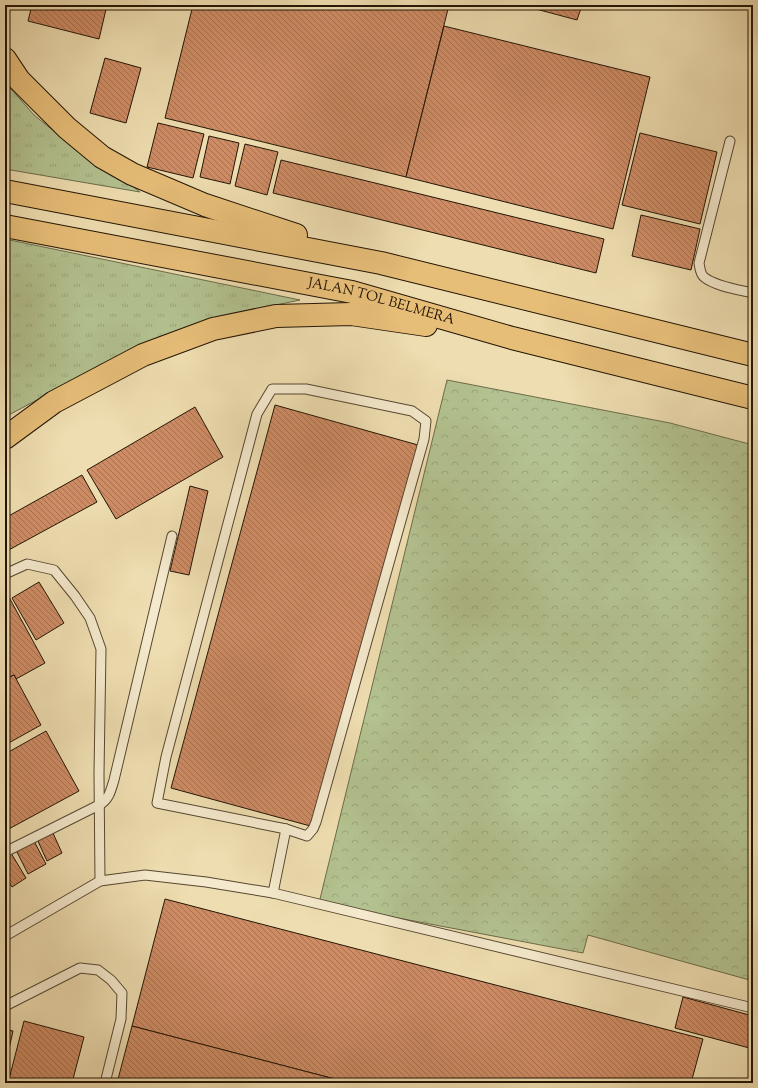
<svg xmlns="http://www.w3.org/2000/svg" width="758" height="1088" font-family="'Sorts Mill Goudy',serif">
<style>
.forest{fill:url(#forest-crowns);stroke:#6b6c4a}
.park{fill:url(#park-tufts);stroke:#6b6c4a}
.building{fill:url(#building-back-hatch);stroke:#231505}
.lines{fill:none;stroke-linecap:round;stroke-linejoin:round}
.service-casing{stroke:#564730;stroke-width:11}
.motorway-casing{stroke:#231505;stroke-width:24}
.service{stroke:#f4e9cc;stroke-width:9}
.motorway{stroke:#e7be78;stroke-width:22}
.labels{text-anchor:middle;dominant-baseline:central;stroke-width:4;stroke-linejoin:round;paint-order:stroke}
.street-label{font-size:14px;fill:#231505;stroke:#f4e9cc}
</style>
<defs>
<pattern id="forest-crowns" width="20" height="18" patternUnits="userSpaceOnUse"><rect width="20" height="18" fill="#b3c290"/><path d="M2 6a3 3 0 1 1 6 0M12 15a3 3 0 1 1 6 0" fill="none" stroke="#9aa67b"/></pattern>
<pattern id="park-tufts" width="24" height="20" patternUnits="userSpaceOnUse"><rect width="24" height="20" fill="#b3c290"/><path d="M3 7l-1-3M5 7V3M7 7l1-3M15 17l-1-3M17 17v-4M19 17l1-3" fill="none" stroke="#9aa67b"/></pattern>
<pattern id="building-back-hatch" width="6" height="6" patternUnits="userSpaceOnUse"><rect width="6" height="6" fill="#ce8c65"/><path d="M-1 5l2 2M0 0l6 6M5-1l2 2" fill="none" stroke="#a77151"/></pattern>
</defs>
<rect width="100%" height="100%" fill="#eeddb0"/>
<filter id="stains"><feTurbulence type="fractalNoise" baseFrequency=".005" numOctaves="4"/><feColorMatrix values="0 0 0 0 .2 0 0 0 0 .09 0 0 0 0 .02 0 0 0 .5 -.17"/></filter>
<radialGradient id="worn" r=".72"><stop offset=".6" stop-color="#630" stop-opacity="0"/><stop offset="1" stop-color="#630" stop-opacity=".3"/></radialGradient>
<polygon class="forest" points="447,380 670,423 753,445 753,981 588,935 583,953 319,903"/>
<g class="park">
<polygon points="5,82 34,115 76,149 113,176 131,185 140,192 5,169"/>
<polygon points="5,239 300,300 208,319 119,356 5,417 5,343 7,320 5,313"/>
</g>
<g class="building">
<polygon points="32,5 107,5 99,39 28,21"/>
<polygon points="193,5 449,5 406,177 165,118"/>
<polygon points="521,5 582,5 577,20"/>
<polygon points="444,26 650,77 613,229 406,177"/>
<polygon points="105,58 141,68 126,123 90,113"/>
<polygon points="158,123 204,134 193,178 147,167"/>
<polygon points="640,133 717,152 700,224 622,205"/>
<polygon points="209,136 239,143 230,184 200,177"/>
<polygon points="245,144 278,152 267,195 235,186"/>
<polygon points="281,160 604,239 596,273 273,193"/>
<polygon points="641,215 700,229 691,270 632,256"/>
<polygon points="275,405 418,445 314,827 171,788"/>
<polygon points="195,407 223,457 116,519 87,470"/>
<polygon points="82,475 97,502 5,552 5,518"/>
<polygon points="190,486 208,491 189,575 170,571"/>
<polygon points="39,582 64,623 36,640 12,598"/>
<polygon points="5,590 45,663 16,679 14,675 5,679"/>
<polygon points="14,675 41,725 5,745 5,679"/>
<polygon points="46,731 79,791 5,831 5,754"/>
<polygon points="52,831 62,853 47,861 37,839"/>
<polygon points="34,841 46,864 28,874 16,850"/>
<polygon points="11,853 26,878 12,887 5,876 5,856"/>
<polygon points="165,899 703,1039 691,1083 684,1083 673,1080 672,1083 350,1083 132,1026"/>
<polygon points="683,997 753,1016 753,1049 675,1028"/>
<polygon points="24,1021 84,1037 72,1083 8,1083"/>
<polygon points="132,1026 350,1083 117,1083"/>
<polygon points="5,1029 13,1031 5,1067"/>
</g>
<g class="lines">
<g class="service-casing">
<g id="service">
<path d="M 730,141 L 699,263 C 700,268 700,274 704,277 C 714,286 740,290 753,293"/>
<polygon points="272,389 306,389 412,411 426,421 424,439 316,822 313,829 307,836 286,829 157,803 166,757 257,414"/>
<polyline points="5,574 27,564 54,570 75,596 90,618 101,649 99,774 100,881"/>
<path d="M 5,852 L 99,805 C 109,800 111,790 114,780 L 172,536"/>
<polyline points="273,893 286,829"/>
<polyline points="5,936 100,881 145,875 206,882 273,893 753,1008"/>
<polyline points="5,1006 80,968 98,970 111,980 122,993 121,1019 105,1083"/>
</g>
</g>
<g class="motorway-casing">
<g id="motorway">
<polyline points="5,59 19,80 67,128 102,157 132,174 205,205 296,235"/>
<polyline points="5,191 381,263 753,355"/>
<path id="s1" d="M 5,226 L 352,292 L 512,338 L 753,398"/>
<polyline points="5,438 54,402 143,355 213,329 276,316 351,314 426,325"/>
</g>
</g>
<use href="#service" class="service"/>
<use href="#motorway" class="motorway"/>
</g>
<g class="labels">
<g class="street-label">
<text stroke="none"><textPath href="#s1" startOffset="384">JALAN TOL BELMERA</textPath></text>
</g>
</g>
<rect width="758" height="1088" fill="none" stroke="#eeddb0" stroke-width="20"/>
<rect x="6" y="6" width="746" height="1076" fill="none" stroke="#231505" stroke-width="2"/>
<rect x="10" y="10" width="738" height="1068" fill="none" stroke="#231505"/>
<rect width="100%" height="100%" filter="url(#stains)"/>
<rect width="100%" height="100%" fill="url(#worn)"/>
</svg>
